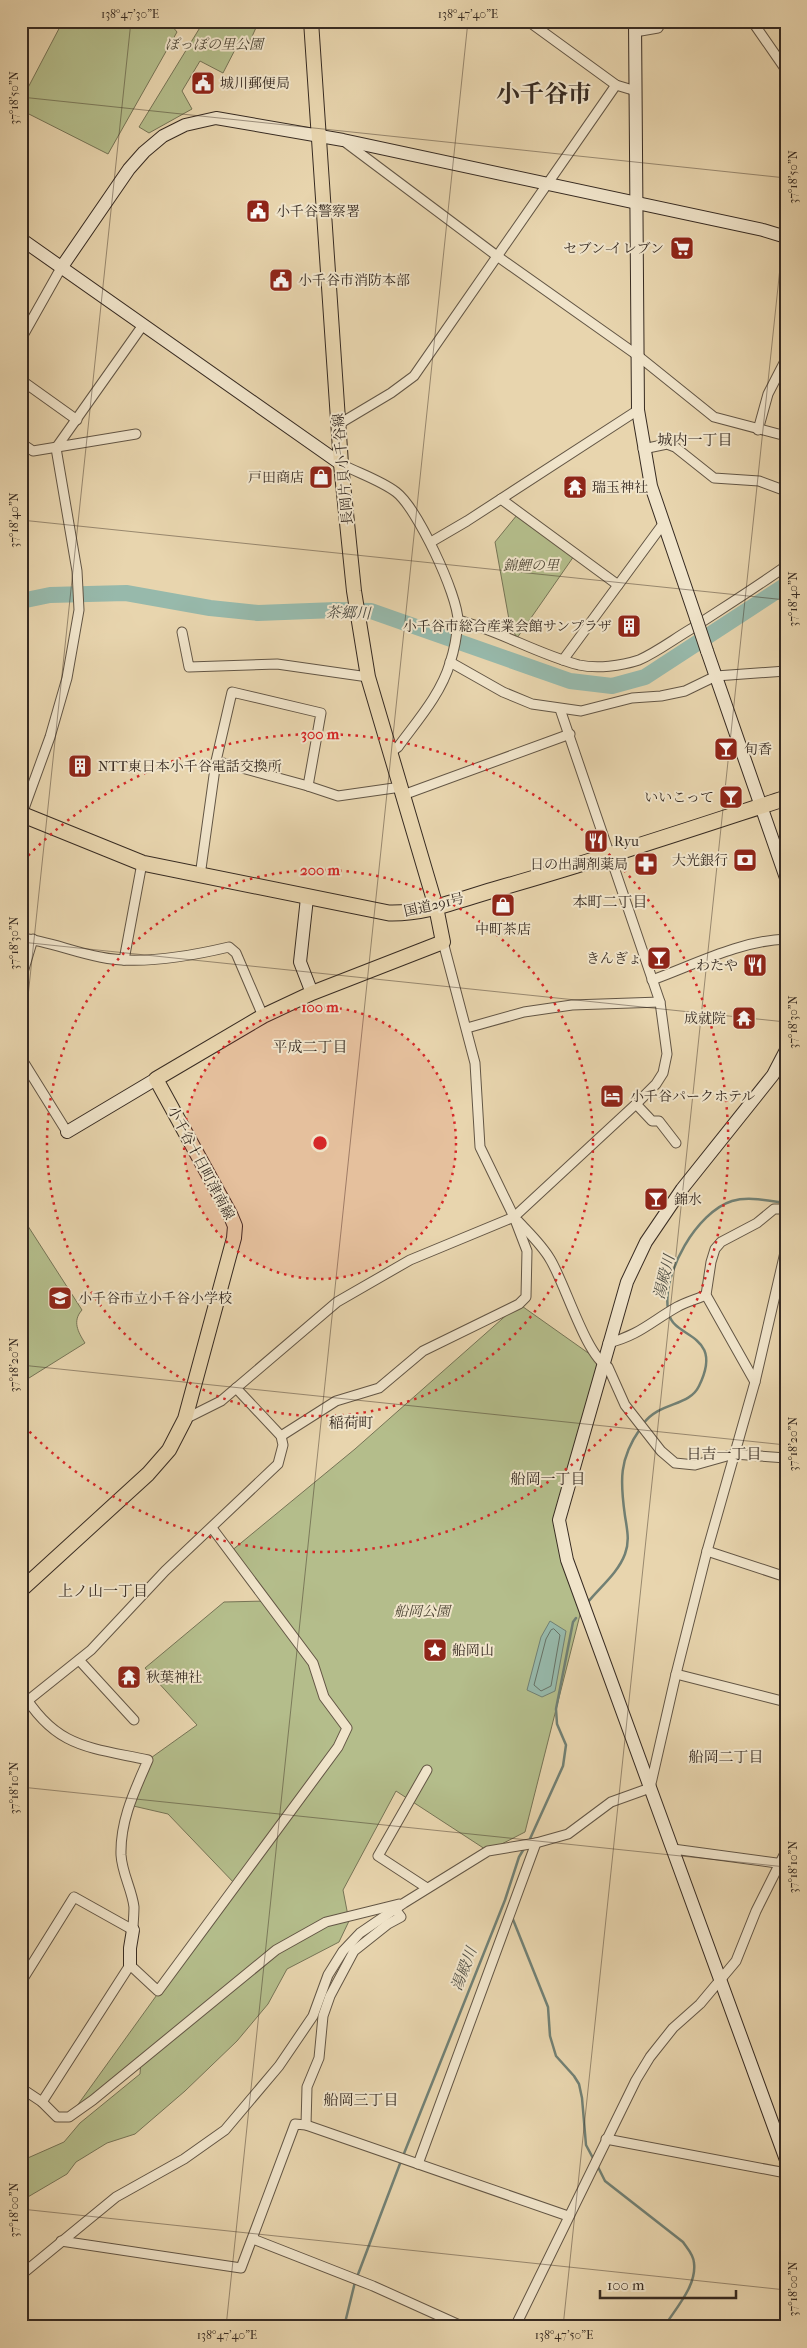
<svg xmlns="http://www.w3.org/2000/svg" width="807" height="2348" font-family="'IM FELL French Canon','Noto Serif JP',serif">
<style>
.green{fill:#b4bd8b;stroke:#767456}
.water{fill:#97b9ab;stroke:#718074}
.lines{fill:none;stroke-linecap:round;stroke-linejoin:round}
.shore{stroke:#677266;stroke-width:1}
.stream{stroke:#718074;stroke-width:2.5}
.river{stroke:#97b9ab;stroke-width:16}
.street-casing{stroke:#635645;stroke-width:11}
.secondary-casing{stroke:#372b22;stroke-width:14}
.primary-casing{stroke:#372b22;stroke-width:16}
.highway-casing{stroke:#372b22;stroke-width:17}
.street{stroke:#f0e4ca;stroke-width:9}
.secondary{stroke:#f0e4ca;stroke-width:12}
.primary{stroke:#e8d5ae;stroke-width:14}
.highway{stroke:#e8d5ae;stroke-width:15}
.secondary-bridge-casing{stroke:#372b22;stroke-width:14;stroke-linecap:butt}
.secondary-bridge{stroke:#f0e4ca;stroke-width:12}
.ticks{fill:none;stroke:#372b22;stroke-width:1;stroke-opacity:0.45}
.ring{fill:none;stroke:#d62828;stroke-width:2.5;stroke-dasharray:2.5 5}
.labels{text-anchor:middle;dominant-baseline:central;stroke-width:4;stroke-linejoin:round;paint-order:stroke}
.park-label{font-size:14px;font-style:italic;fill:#504837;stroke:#f0e4ca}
.poi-label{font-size:14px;fill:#372b22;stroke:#f0e4ca;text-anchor:start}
.street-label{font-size:14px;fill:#372b22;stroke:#f0e4ca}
.neighbourhood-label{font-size:15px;fill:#372b22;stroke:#f0e4ca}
.water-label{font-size:15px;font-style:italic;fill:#4f4e44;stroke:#f0e4ca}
.town-label{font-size:24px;font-weight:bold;fill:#372b22;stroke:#f0e4ca}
.centre{fill:#d62828;stroke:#f0e4ca;stroke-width:2.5}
.ring-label{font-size:15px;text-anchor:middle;font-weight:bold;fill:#d62828;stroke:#f0e4ca;stroke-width:4;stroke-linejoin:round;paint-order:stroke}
.neatline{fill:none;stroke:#372b22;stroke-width:2}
.ticks-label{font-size:12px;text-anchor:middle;fill:#372b22}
</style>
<rect width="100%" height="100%" fill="#e8d5ae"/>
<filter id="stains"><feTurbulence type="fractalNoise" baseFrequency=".004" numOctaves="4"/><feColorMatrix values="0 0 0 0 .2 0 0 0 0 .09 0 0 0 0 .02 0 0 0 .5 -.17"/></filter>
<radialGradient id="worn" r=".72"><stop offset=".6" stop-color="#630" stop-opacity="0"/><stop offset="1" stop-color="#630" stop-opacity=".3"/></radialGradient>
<g class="green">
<polygon points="63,21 168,21 177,32 108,154 21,110 21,101"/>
<polygon points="204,21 259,21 250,41 240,40 223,73 200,61 182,91 192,109 149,133 139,127"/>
<polygon points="517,515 574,556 517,638 510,625 495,542"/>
<path d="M 26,1223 L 82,1310 C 72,1321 78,1332 85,1343 L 21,1383 L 21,1226 Z"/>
<polygon points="519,1304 608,1367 559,1520 583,1603 525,1832 488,1851 396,1791 343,1890 349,1921 339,1942 287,1969 268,2004 237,2041 185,2091 135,2134 107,2143 76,2162 67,2174 21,2201 21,2161 64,2142 80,2123 140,2074 141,2060 69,2117 236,1885 168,1814 129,1805 148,1760 197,1725 145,1668 224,1602 267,1601 230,1552 355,1449"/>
</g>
<polygon class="water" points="550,1621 566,1631 555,1691 542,1697 527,1690 541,1637"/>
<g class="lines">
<polygon class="shore" points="554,1629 560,1635 551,1686 541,1691 534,1685 546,1639 551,1630"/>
<g class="stream">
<path d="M 668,1309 C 662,1273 697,1212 732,1201 C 749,1196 769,1201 786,1203"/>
<path d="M 643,1424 C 660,1401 689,1407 699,1386 C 725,1333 674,1339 669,1314"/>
<path d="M 588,1602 C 600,1587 618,1573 625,1554 C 630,1541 627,1529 625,1516 C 620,1481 619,1459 640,1429"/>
<polyline points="529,1841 563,1766 566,1745 557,1724 556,1709 573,1622 576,1618"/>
<polyline points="512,1917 548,2007 550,2036 556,2056 574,2076 579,2084 582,2098 586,2145 594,2160"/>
<polyline points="403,2156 505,1900 519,1857 525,1847"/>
<path d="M 597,2165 L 605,2181 L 683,2242 C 687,2248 694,2255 694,2263 C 697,2286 675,2309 664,2327"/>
<polyline points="357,2277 401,2161"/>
<polyline points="344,2327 355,2282"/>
</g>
<polyline class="river" points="21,601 50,595 126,593 210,608 258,613 336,610 371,611 570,681 612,686 645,677 786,585"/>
<g class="street-casing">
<g id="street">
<polyline points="528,21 616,85 636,91"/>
<polyline points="752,21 786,70"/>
<polyline points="635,32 658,28 662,21"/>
<polyline points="345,142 497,256 637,355 714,417 786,436"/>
<polyline points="21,339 61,268"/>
<polyline points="21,380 77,420"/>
<polyline points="339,424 391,393 414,376 616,85"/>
<polyline points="758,430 768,394 786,359"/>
<polyline points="21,443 33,451 136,434"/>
<polyline points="643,449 667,444 675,447 714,478 759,481 786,491"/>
<path d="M 341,464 C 358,473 380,480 396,492 C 417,508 458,595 458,621 C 457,634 454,651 450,663 C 441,694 417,721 398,747 L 390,753"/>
<polyline points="501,499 618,585"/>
<polyline points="431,542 467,521 638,410"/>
<path d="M 458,620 C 500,631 537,654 579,665 C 597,669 621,666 639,660 C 657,652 674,639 691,629 C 723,608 755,588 786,566"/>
<polyline points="182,632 189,667 277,664 368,677"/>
<polyline points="563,660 663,524"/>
<polyline points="450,662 503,692 532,704 581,711 632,698 661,696 685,691 716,676 786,671"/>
<polyline points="216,761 308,786 338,796 401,787"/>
<polyline points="403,795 570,734"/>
<polyline points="22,814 50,737 67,678 79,610 77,571 56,448 143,325"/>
<polyline points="200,876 216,761 232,692 321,713 308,786"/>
<path d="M 21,938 C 48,941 73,952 100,957 C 137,965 191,956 229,947 L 236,953 L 263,1016"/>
<polyline points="124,960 142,863"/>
<polyline points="21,979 33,939"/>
<path d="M 652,980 C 696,964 739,941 786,939"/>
<polyline points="467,1028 524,1012 572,1005 660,1002"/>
<polyline points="21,1058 67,1132"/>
<polyline points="636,1104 652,1121 659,1121 676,1143"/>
<path d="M 518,1221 C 529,1233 542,1245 550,1259 C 565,1283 586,1356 608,1367 L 625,1405 L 661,1451 L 675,1463 L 695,1465 L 734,1454 L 786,1458"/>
<path d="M 608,1343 C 638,1336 652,1321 677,1307 C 686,1302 697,1299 706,1295"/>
<polyline points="755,1382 706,1295 711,1262 715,1249 721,1242 757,1223 774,1209 786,1209"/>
<polyline points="185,1419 221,1401 337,1302 410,1260 514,1217 636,1104 656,1084 663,1073 667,1054 660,1002 560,709"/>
<polyline points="281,1436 336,1401 379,1388 423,1351 519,1304 526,1297 527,1251 514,1217 480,1147 475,1063 443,942"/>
<polyline points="707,1551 786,1577"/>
<polyline points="79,1660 134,1720"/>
<polyline points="676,1674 786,1702"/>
<path d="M 21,1690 C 55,1748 88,1747 148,1760 C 135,1790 120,1820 121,1855 C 122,1873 132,1890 134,1907 C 134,1915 133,1923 133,1930 L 74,1897 L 21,1982"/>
<polyline points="21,1706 91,1650 165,1571 278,1464 283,1445 281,1436 236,1388"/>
<polyline points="427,1770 378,1856 427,1888"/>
<polyline points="673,1849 784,1864"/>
<polyline points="21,2088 42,2102 57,2117 69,2117 93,2100 276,1950 326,1922 399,1904"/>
<polyline points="42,2102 130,1965 158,1991 338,1747 347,1728 324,1697 313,1663 212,1528"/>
<polyline points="306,2125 307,2087 319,2058 323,2016 330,1996 354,1951 388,1924 401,1917 395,1909"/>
<polyline points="606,2139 786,2173"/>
<polyline points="418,2164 536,1843"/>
<polyline points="253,2239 373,2286 464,2327"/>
<polyline points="61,2241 241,2268 295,2124 306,2125 568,2216"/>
<polyline points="21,2275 116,2197 184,2159 225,2130 279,2066 313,2016 328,1975 343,1951 360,1933 404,1903 488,1851 536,1843 568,1834 611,1802 650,1788 676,1674 707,1551 755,1382 786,1248"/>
<polyline points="515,2327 636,2080 650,2057 673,2028 700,2004 736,1961 756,1911 786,1851"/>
</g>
</g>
<g class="secondary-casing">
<g id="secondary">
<polyline points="635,21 638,410 651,486 696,618"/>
<polyline points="21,239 341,464"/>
<polyline points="61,268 129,169 144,152 163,136 185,125 216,118 343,140 763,230 786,237"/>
<polyline points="707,651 786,878"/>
<polyline points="307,898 300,962 312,993"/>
<polyline points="786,1050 773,1075 682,1189 646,1242 627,1282 559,1520 567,1560 786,2160"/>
<polyline points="67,1132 156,1079"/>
<polyline points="130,1965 130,1948 133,1930"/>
</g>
</g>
<g class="primary-casing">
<polyline id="primary" points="21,1590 148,1474 169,1450 185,1419 234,1238 235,1226 230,1214 156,1079 263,1016 312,993 443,942 436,907 368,677 354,591 341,464 311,21"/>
</g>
<g class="highway-casing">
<path id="highway" d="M 21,814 L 142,863 L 389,913 C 427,914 464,898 500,888 C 596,861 691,829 786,798"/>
</g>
<use href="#street" class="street"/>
<use href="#secondary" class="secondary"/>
<use href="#primary" class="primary"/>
<use href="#highway" class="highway"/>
<g class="secondary-bridge-casing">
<polyline id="secondary-bridge" points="696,618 707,651"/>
</g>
<use href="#secondary-bridge" class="secondary-bridge"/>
</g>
<path class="ticks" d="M 21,97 L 786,178M 21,520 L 786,600M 21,942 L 786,1022M 21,1063 L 131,21M 21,1365 L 786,1445M 21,1787 L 786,1867M 21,2209 L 786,2290M 226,2327 L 468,21M 563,2327 L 786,211"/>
<circle cx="320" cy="1143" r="136" fill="#d62828" fill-opacity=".12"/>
<g class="ring">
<circle cx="320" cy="1143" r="136"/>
<circle cx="320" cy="1143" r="273"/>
<path d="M23 861A409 409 0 1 1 23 1425"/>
</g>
<defs>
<g id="civic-square" transform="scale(1.25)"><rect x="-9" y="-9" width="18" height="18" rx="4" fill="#8f2418" stroke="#f0e4ca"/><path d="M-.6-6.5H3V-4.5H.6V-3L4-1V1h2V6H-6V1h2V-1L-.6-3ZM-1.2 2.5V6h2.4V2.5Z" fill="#fff"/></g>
<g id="supermarket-square" transform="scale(1.25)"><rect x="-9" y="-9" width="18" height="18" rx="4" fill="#8f2418" stroke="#f0e4ca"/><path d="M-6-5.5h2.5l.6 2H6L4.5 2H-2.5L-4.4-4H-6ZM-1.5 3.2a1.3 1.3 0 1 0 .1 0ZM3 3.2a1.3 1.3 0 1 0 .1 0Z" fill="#fff"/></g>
<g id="shop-square" transform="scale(1.25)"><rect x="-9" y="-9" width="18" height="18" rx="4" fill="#8f2418" stroke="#f0e4ca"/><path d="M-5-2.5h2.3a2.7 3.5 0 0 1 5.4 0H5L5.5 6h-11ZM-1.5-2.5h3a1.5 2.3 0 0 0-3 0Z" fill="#fff"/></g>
<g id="temple-square" transform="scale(1.25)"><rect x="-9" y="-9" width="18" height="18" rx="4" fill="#8f2418" stroke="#f0e4ca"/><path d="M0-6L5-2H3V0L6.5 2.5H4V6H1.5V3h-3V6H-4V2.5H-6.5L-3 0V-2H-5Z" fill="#fff"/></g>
<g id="building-square" transform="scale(1.25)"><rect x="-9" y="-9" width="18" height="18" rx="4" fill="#8f2418" stroke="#f0e4ca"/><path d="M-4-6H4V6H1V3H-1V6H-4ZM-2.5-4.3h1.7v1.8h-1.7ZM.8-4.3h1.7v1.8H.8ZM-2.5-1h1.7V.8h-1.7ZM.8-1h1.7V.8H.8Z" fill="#fff"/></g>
<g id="bar-square" transform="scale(1.25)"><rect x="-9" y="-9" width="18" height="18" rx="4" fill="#8f2418" stroke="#f0e4ca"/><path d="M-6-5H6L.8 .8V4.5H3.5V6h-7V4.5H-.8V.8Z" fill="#fff"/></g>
<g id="restaurant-square" transform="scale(1.25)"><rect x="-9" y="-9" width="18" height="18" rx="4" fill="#8f2418" stroke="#f0e4ca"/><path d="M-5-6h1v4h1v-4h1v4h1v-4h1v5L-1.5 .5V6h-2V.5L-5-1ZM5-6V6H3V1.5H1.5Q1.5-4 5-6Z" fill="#fff"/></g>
<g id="bank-square" transform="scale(1.25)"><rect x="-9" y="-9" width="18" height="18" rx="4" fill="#8f2418" stroke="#f0e4ca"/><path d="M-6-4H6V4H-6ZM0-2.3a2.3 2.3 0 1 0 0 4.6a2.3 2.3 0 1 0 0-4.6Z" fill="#fff"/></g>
<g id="pharmacy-square" transform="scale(1.25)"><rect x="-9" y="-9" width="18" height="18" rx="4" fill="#8f2418" stroke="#f0e4ca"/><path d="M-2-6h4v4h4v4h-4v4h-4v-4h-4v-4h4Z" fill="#fff"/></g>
<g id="hotel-square" transform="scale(1.25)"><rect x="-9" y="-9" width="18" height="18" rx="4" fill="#8f2418" stroke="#f0e4ca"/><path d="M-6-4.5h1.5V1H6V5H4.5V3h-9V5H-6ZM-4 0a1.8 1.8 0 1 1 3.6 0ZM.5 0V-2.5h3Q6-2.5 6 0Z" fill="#fff"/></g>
<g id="school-square" transform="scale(1.25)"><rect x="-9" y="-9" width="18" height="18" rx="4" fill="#8f2418" stroke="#f0e4ca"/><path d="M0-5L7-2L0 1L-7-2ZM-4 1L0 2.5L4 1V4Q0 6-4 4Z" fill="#fff"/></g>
<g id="sight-square" transform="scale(1.25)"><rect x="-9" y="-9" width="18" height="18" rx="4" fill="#8f2418" stroke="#f0e4ca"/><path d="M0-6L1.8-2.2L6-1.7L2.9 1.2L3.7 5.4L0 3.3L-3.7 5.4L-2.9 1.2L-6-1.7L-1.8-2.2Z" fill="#fff"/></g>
</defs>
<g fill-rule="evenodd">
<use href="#civic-square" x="203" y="83"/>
<use href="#civic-square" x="258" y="211"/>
<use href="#supermarket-square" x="682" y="248"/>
<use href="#civic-square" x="281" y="280"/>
<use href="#shop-square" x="321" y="477"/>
<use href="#temple-square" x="575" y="487"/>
<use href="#building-square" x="629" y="626"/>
<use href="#bar-square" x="726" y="749"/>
<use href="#building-square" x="80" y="766"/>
<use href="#bar-square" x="731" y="797"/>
<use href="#restaurant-square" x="596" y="841"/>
<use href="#bank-square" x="745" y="860"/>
<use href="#pharmacy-square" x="646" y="864"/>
<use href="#shop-square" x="503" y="905"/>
<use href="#bar-square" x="659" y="958"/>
<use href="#restaurant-square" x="755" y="965"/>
<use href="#temple-square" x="744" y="1018"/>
<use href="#hotel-square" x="612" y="1096"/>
<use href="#bar-square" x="656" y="1199"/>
<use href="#school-square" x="60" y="1298"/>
<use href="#sight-square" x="435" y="1650"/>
<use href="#temple-square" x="129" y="1677"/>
</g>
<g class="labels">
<g class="park-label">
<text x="214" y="44">ぽっぽの里公園</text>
<text x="531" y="565">錦鯉の里</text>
<text x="422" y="1611">船岡公園</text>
</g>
<g class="poi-label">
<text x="220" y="83">城川郵便局</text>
<text x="276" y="211">小千谷警察署</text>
<text x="664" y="248" text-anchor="end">セブン-イレブン</text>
<text x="298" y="280">小千谷市消防本部</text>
<text x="304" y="477" text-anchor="end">戸田商店</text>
<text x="592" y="487">瑞玉神社</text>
<text x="612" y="626" text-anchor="end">小千谷市総合産業会館サンプラザ</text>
<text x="744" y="749">旬香</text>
<text x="98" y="766">NTT東日本小千谷電話交換所</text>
<text x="714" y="797" text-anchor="end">いいこって</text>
<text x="614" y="841">Ryu</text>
<text x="728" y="860" text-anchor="end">大光銀行</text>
<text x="628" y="864" text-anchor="end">日の出調剤薬局</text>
<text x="503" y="929" text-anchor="middle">中町茶店</text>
<text x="642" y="958" text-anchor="end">きんぎょ</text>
<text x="738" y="965" text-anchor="end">わたや</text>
<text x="726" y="1018" text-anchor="end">成就院</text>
<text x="630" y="1096">小千谷パークホテル</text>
<text x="674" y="1199">錦水</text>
<text x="78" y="1298">小千谷市立小千谷小学校</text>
<text x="452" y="1650">船岡山</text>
<text x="146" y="1677">秋葉神社</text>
</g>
<g class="street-label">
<text transform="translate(343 469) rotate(-95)">長岡片貝小千谷線</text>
<text transform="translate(434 905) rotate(-13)">国道291号</text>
<text transform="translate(201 1163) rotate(62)">小千谷十日町津南線</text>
</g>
<g class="neighbourhood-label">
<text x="695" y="440">城内一丁目</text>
<text x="610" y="902">本町二丁目</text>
<text x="310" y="1047">平成二丁目</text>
<text x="351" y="1423">稲荷町</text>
<text x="724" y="1454">日吉一丁目</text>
<text x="548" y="1479">船岡一丁目</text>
<text x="103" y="1591">上ノ山一丁目</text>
<text x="726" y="1757">船岡二丁目</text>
<text x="361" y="2100">船岡三丁目</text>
</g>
<g class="water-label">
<text transform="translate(348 613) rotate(1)">茶郷川</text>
<text transform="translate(664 1277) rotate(-76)">湯殿川</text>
<text transform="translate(464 1969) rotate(-69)">湯殿川</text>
</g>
<g class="town-label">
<text x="544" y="94">小千谷市</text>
</g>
</g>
<circle cx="320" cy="1143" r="8" class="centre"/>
<g class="ring-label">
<text x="320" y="739">300 m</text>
<text x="320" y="875">200 m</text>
<text x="320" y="1012">100 m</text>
</g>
<rect width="807" height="2348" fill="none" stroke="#e8d5ae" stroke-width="55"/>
<path d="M600 2290v8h136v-8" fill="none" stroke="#372b22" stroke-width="2.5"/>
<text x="607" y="2290" font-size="15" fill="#372b22" stroke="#f0e4ca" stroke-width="4" paint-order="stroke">100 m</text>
<rect x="28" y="28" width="752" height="2292" class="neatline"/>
<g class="ticks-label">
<text x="130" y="18">138°47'30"E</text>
<text x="468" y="18">138°47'40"E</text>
<text transform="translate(14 98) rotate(-90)" y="4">37°18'50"N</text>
<text transform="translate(793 177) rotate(-90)" y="4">37°18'50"N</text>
<text transform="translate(14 520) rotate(-90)" y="4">37°18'40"N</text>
<text transform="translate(793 599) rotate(-90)" y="4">37°18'40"N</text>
<text transform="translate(14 943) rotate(-90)" y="4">37°18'30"N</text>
<text transform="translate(793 1022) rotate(-90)" y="4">37°18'30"N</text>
<text transform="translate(14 1365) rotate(-90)" y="4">37°18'20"N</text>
<text transform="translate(793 1444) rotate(-90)" y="4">37°18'20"N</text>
<text transform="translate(14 1788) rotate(-90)" y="4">37°18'10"N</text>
<text transform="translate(793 1867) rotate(-90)" y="4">37°18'10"N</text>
<text transform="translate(14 2210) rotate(-90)" y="4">37°18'00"N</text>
<text transform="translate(793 2289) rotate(-90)" y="4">37°18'00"N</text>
<text x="227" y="2339">138°47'40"E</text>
<text x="564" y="2339">138°47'50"E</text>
</g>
<rect width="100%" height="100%" filter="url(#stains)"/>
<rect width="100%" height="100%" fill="url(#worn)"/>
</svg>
